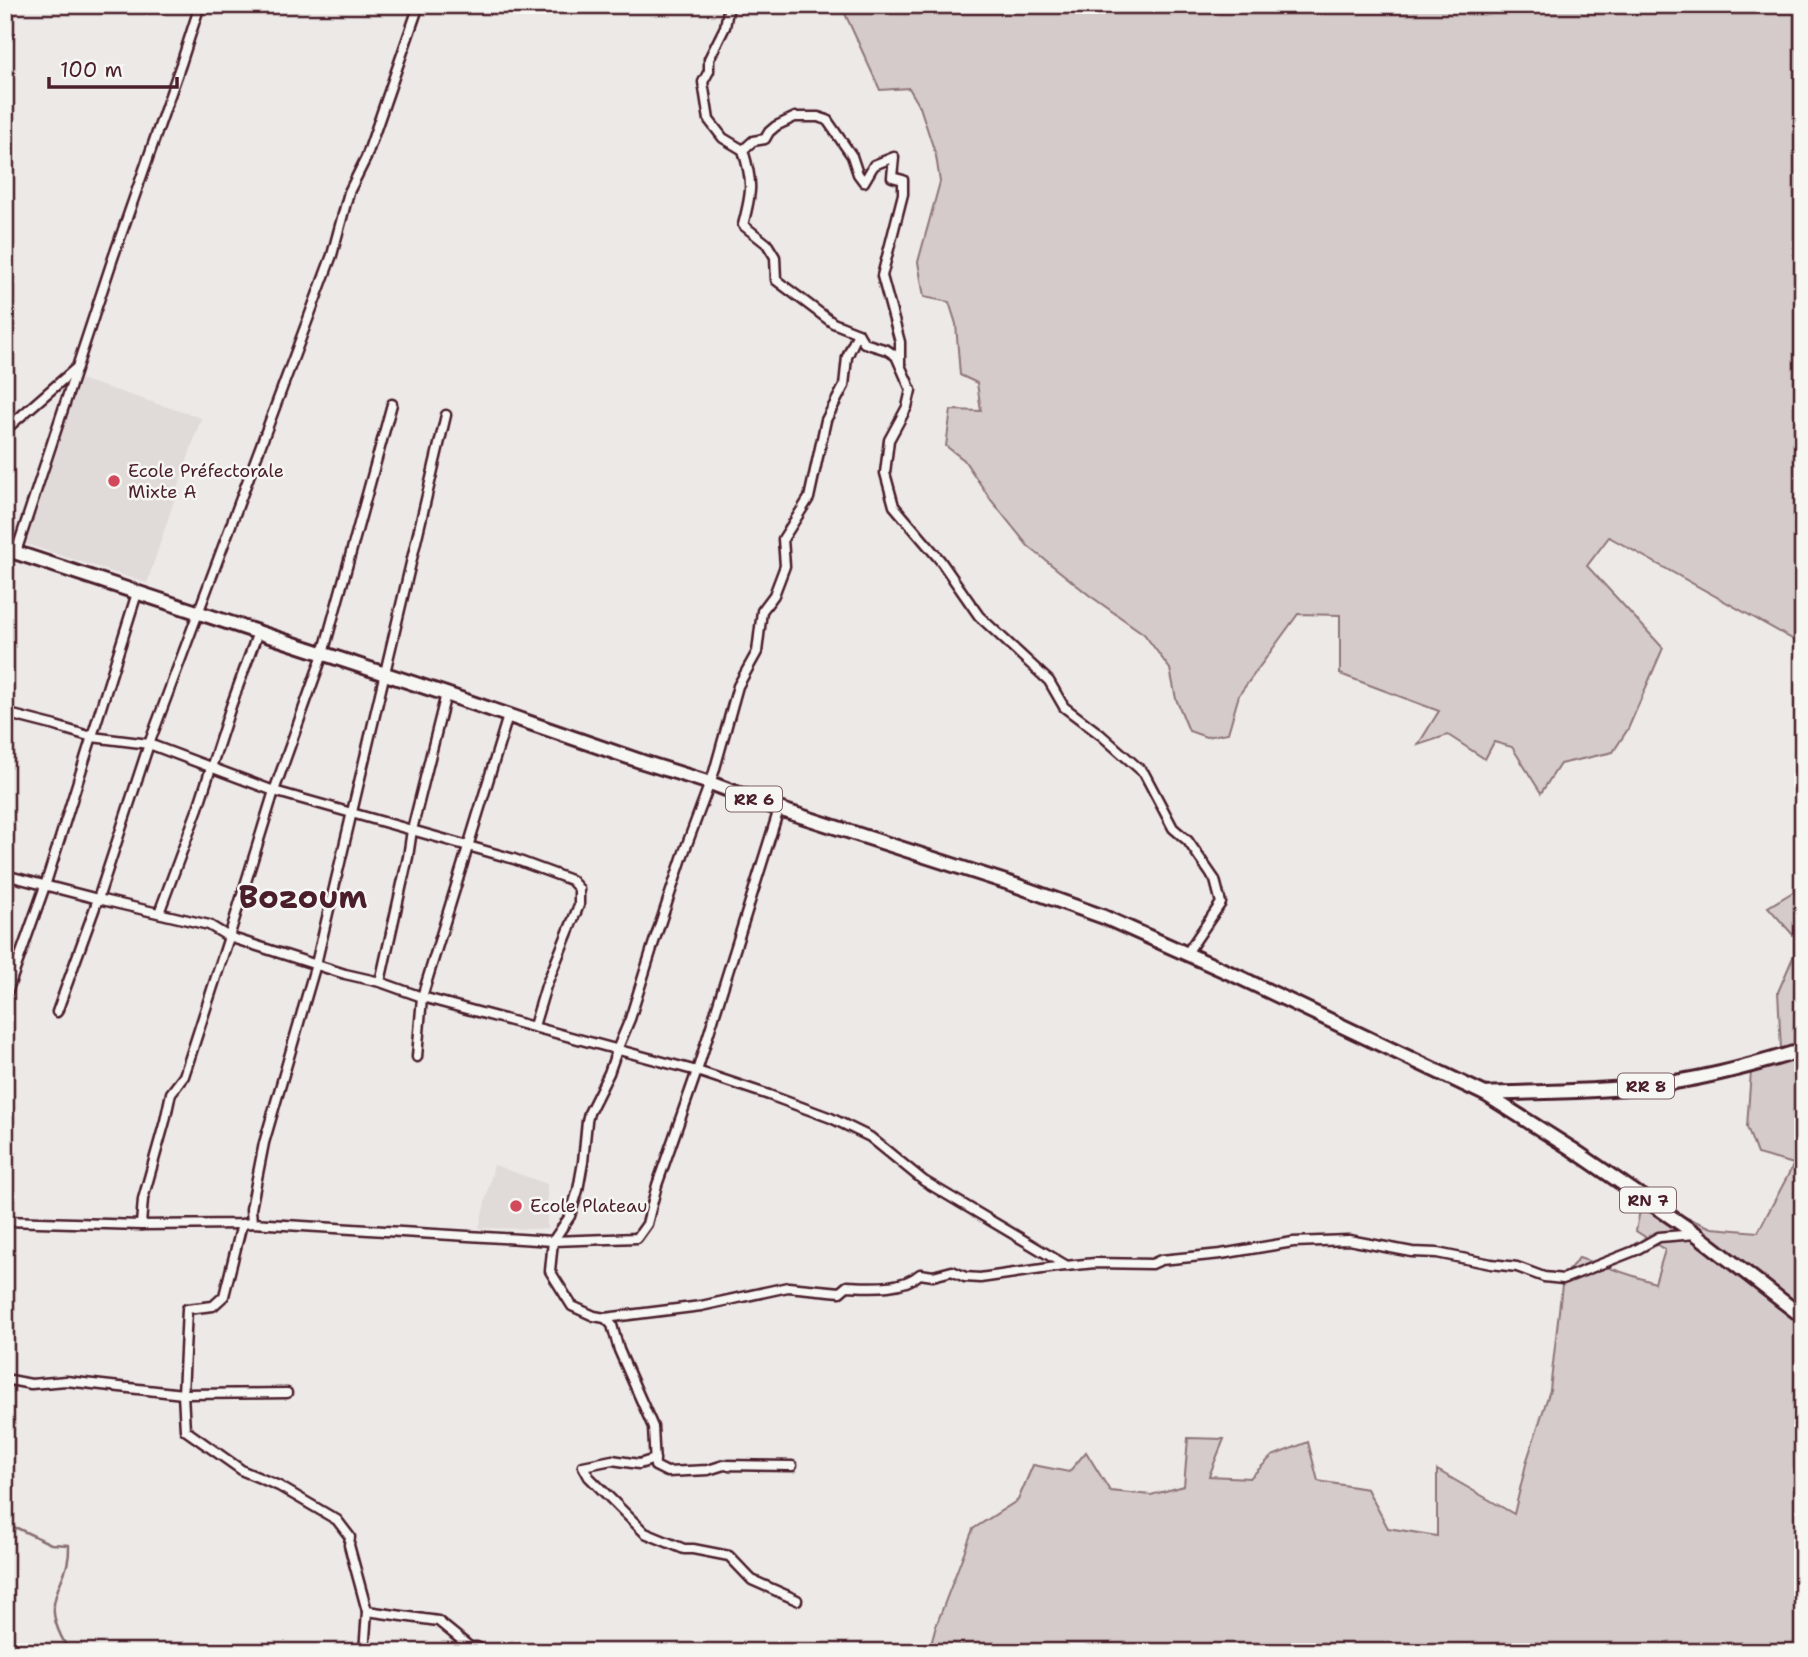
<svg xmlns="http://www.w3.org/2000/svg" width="1808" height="1657" font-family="'Shantell Sans',sans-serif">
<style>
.built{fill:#e0dad8}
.green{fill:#d4cbca;stroke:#8f757a;stroke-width:2}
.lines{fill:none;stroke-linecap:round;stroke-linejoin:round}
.stream{stroke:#886e73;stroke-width:2.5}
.minor-casing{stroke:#4a1f2b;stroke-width:13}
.primary-casing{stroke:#4a1f2b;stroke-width:18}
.minor{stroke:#f6f6f2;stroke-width:8}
.primary{stroke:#f6f6f2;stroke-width:12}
.poi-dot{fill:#d1495b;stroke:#f6f6f2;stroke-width:2.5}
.labels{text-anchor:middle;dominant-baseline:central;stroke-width:5;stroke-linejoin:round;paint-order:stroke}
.shield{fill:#f6f6f2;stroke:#7e6067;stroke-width:2}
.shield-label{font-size:16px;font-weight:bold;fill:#4a1f2b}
.poi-label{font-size:18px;fill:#4a1f2b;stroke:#f6f6f2;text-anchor:start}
.town-label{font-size:32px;font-weight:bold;fill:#4a1f2b;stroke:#f6f6f2}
</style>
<rect width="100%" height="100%" fill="#ece9e6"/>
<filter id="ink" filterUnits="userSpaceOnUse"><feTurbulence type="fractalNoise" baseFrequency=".0143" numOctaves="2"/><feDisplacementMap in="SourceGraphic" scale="14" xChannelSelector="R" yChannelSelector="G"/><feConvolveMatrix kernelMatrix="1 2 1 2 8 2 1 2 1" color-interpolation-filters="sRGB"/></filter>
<g filter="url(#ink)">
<g class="built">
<polygon points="80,379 201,418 147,583 26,544"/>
<polygon points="494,1165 547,1184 547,1229 479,1228"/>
</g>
<g class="green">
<polygon points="841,5 1803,5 1803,645 1609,537 1587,566 1663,648 1628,729 1613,752 1560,764 1541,793 1512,747 1494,742 1485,759 1448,735 1418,745 1439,711 1340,674 1340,615 1298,614 1239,695 1228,733 1206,737 1189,731 1176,699 1170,669 1144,634 1089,595 1028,546 991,500 964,460 946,446 951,410 981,411 977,383 960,375 956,324 949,302 924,297 918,262 940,182 936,156 920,107 909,88 880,90"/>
<polygon points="1803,886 1803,1652 929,1652 936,1626 973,1529 1018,1500 1033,1465 1069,1472 1086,1452 1110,1491 1151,1495 1184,1486 1188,1438 1224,1439 1209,1476 1250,1478 1272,1456 1308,1442 1318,1481 1367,1489 1388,1528 1437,1536 1437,1470 1514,1514 1527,1460 1550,1390 1563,1276 1579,1258 1655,1283 1665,1250 1636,1231 1642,1200 1712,1228 1758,1232 1794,1164 1757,1154 1747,1127 1752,1057 1781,1049 1778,992 1794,955 1794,936 1768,907"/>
</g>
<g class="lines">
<path class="stream" d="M 5,1530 L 17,1528 L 51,1544 L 69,1545 C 70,1570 60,1577 55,1599 C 50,1616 61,1638 70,1652"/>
<g class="minor-casing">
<g id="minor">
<path d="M 729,5 L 725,27 L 709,59 L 709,71 L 703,82 L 709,120 L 723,138 L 743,150 C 753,183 752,191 743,225 L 767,244 L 775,257 L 776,280 L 833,323 L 858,333"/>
<polyline points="743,150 753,141 765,139 769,132 776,126 795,117 818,117 827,120 852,156 858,174 864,182 874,165 894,157 892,177 903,180 903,194 882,276 900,342 900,363"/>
<polyline points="5,430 75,369"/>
<polyline points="16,552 113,258 181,64 200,5"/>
<polyline points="5,713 52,725 92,737 149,744 274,791 514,859 571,880 579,889 579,905 546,986 534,1026"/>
<polyline points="5,875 98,899 209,925 229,937 345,974 380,982 422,997 697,1071 769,1095 831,1118 870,1137 924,1181 1067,1266"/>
<polyline points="159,913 198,808 231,706 258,632"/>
<polyline points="380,982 408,857 412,830 446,694"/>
<polyline points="5,998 45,886 137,593"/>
<polyline points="57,1012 98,899 149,744 332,255 349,192 366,158 419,5"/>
<polyline points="417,1057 422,997 508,716"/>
<polyline points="5,1221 141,1225 242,1224 252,1223 553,1241 637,1238 647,1224 657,1185 697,1071 779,809"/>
<polyline points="252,1223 251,1209 264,1143 316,964 446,415"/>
<polyline points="242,1224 224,1296 213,1306 187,1309 183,1394 185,1430 243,1471 279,1486 337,1520 350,1537 349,1545 367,1611 438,1621 470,1647 477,1647 483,1652"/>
<polyline points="141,1225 143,1199 165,1121 171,1093 184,1076 229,937 274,791 323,654 392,404"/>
<path d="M 605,1318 L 701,1306 L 788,1287 L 840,1292 L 847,1286 C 869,1287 902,1290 920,1274 L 933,1276 L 952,1271 L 965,1277 L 980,1278 L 1056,1267 L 1095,1263 L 1152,1264 L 1161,1260 L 1221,1254 L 1293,1242 L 1349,1240 L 1412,1252 L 1437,1253 L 1491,1264 L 1517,1267 L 1544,1277 L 1563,1279 L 1634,1251 L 1659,1237 L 1696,1234"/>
<polyline points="5,1379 31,1384 66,1381 183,1394 287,1393"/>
<polyline points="655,1459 639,1464 612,1460 583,1466 589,1477 645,1533 684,1549 693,1549 729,1556 752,1580 797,1600"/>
<polyline points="792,1466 724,1465 708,1470 667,1472 655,1466 653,1427 619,1350 612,1325 605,1318 594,1316 572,1306 550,1271 553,1241 570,1216 578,1190 583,1162 587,1121 589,1113 609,1073 617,1050 630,1019 653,945 683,855 714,772 738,686 757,652 762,611 774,595 785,566 783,539 809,498 826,420 844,386 847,357 858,333 864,343 887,350 896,356 911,390 907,407 889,440 885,473 894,506 940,560 979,616 1049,681 1064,707 1101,735 1144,773 1173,828 1188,841 1215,880 1221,903 1187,953"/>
<polyline points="364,1652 367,1611"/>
</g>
</g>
<g class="primary-casing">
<g id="primary">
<polyline points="5,549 446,694 643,762 710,783 779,809 1015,885 1104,917 1241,978 1485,1094 1572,1149 1696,1234 1803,1317"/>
<path d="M 1485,1094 C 1535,1092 1586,1092 1635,1087 C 1693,1082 1748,1067 1803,1050"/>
</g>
</g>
<use href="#minor" class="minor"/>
<use href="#primary" class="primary"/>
</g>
</g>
<g class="poi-dot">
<circle cx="114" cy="481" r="7"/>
<circle cx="516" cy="1206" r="7"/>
</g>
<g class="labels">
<g class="shield">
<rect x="726" y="786.5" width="56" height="25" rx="5"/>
<rect x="1618" y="1073.5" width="56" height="25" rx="5"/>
<rect x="1620" y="1187.5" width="56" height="25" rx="5"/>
</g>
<g class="shield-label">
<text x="754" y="799">RR 6</text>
<text x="1646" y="1086">RR 8</text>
<text x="1648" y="1200">RN 7</text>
</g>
<g class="poi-label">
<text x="128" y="471">Ecole Préfectorale<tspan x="128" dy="21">Mixte A</tspan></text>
<text x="530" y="1206">Ecole Plateau</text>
</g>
<g class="town-label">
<text x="303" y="896">Bozoum</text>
</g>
</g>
<rect width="1808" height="1657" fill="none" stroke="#f6f6f2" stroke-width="28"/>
<rect x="14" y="14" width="1780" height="1629" fill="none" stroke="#4a1f2b" stroke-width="2.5" filter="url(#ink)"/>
<path d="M49 77v10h128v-10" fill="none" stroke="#4a1f2b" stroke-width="3.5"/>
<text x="60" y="77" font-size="21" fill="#4a1f2b" stroke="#f6f6f2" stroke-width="5" paint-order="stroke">100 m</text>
</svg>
